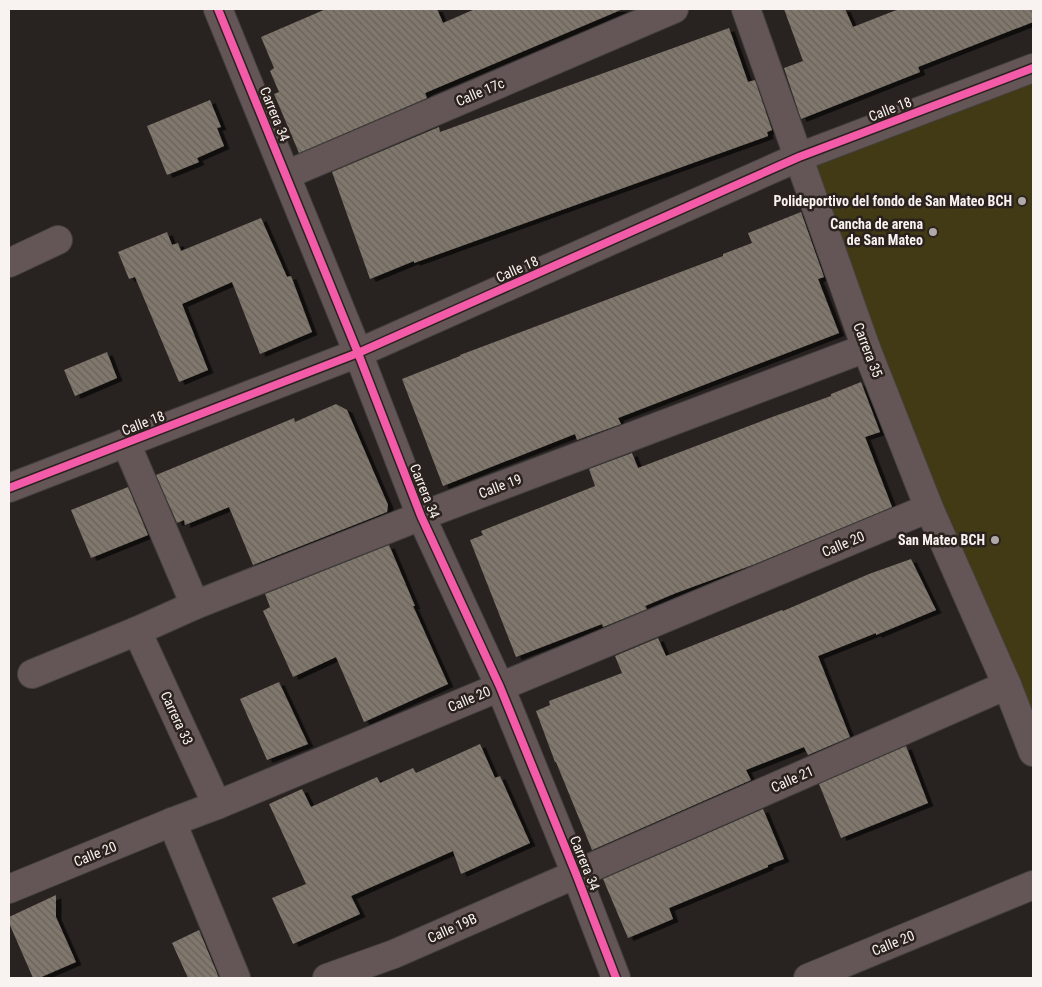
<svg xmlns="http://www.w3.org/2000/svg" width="1042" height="987" font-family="'Roboto Condensed',sans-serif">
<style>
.pitch{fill:#413a15}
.building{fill:url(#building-back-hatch);filter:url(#shadow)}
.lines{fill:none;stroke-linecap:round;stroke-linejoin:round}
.street-casing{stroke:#44413f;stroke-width:30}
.street{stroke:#645657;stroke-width:28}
.cycleway-casing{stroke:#2b221e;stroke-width:11}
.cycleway{stroke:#f35aa7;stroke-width:8}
.poi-dot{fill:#afaaa8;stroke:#2b221e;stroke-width:2}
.labels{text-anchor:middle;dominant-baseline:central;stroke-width:5;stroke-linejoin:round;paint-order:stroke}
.street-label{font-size:14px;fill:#f8f2f0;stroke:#2b221e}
.poi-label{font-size:14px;font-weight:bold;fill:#f8f2f0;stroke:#2b221e;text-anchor:end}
</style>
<defs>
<pattern id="building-back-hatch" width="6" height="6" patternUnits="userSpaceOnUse" patternTransform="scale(1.25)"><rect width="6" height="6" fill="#80776d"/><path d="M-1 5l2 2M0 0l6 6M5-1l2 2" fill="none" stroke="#68625c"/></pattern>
<filter id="shadow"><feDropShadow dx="5.5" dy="3" stdDeviation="0" flood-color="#0009"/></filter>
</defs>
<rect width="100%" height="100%" fill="#282321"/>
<polygon class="pitch" points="1033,78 1033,722 898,399 810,161"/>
<g class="building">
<polygon points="326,9 437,9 443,23 475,9 623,9 425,93 427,98 299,153 274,94 279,92 270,71 274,68 261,37"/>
<polygon points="784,9 845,9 853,27 899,9 1033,9 1033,22 918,67 920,72 801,119 784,68 803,61"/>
<polygon points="729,28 748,82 755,80 772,130 767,132 768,136 414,263 414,261 370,279 332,172 439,127 440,132"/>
<polygon points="210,100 221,127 217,128 224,146 197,158 199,162 167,175 147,126"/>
<polygon points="801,212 824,277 818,279 839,333 618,418 621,424 577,440 575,434 443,486 402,379 460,356 460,355 723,256 723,254 752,243 748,233"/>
<polygon points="261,218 287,277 291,276 312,332 260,354 232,282 182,304 208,370 179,382 135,277 129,279 118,252 167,232 172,245 178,243 181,251"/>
<polygon points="107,352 117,378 75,396 64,370"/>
<polygon points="861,382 880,432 865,437 892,507 755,564 676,593 645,606 647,609 603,627 602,624 516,657 470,540 483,535 481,531 595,486 589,469 632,453 638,468 775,416 831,396 831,394"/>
<polygon points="336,404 347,410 388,505 387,512 253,565 229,507 185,525 184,520 177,523 156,475 294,418 295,422"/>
<polygon points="128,487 148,535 91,558 71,510"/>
<polygon points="389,545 415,606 413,606 448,684 364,722 336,657 293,677 263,611 270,607 265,594"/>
<polygon points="911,559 936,610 876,635 876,633 818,656 850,737 808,755 804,747 746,770 751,780 592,850 556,762 555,762 536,711 550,705 549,701 622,673 615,656 658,638 666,656 782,610 783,611 869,574"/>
<polygon points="279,682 308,744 267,760 240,699"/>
<polygon points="480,744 495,778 500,776 530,843 461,874 453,851 351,896 360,914 293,944 272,898 306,884 269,804 302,789 311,807 377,777 380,783 413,768 416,773"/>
<polygon points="906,746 928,803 841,838 819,784"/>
<polygon points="763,809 784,859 768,865 768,867 669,908 673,919 628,938 603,879"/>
<polygon points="56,895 56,917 76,962 39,978 33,978 9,923 9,917"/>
<polygon points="199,930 219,978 188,978 172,943"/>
</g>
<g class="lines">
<g class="street-casing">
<g id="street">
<polyline points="218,9 358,353 421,516 500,687 576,874 616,978"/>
<polyline points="746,9 866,348 929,508 1007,685 1033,752"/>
<polyline points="286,175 674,9"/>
<polyline points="9,263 58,240"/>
<polyline points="126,443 195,605"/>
<polyline points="9,488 358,353 799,157 1033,68"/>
<polyline points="137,631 217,805"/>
<polyline points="32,674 137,631 195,605 421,516 866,348"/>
<polyline points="172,822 236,978"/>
<polyline points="9,889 172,822 217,805 929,508"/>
<polyline points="327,978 394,954 1007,685"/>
<polyline points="808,978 1033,885"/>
</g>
</g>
<use href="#street" class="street"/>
<g class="cycleway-casing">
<g id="cycleway">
<polyline points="218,9 358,353 421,516 500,687 576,874 616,978"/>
<polyline points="9,488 358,353 799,157 1033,68"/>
</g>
</g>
<use href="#cycleway" class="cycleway"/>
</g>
<g class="poi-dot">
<circle cx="1022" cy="201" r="5"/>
<circle cx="933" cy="232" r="5"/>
<circle cx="995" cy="540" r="5"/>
</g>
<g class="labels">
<g class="street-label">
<text transform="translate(480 92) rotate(-23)">Calle 17c</text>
<text transform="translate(890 109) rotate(-21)">Calle 18</text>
<text transform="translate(275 114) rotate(68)">Carrera 34</text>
<text transform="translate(517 269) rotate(-24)">Calle 18</text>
<text transform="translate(868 350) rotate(69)">Carrera 35</text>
<text transform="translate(143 423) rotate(-21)">Calle 18</text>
<text transform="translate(500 486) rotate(-21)">Calle 19</text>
<text transform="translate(425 491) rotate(68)">Carrera 34</text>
<text transform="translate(843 544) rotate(-23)">Calle 20</text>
<text transform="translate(469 699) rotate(-23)">Calle 20</text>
<text transform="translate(177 718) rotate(65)">Carrera 33</text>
<text transform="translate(792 779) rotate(-24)">Calle 21</text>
<text transform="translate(95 854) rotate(-22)">Calle 20</text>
<text transform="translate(585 863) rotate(68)">Carrera 34</text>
<text transform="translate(452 928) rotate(-24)">Calle 19B</text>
<text transform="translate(893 943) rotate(-22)">Calle 20</text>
</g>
<g class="poi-label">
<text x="1012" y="201">Polideportivo del fondo de San Mateo BCH</text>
<text x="923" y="224">Cancha de arena<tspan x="923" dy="16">de San Mateo</tspan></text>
<text x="985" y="540">San Mateo BCH</text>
</g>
</g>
<rect width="1042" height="987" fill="none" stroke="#f8f2f0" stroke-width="20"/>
</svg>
